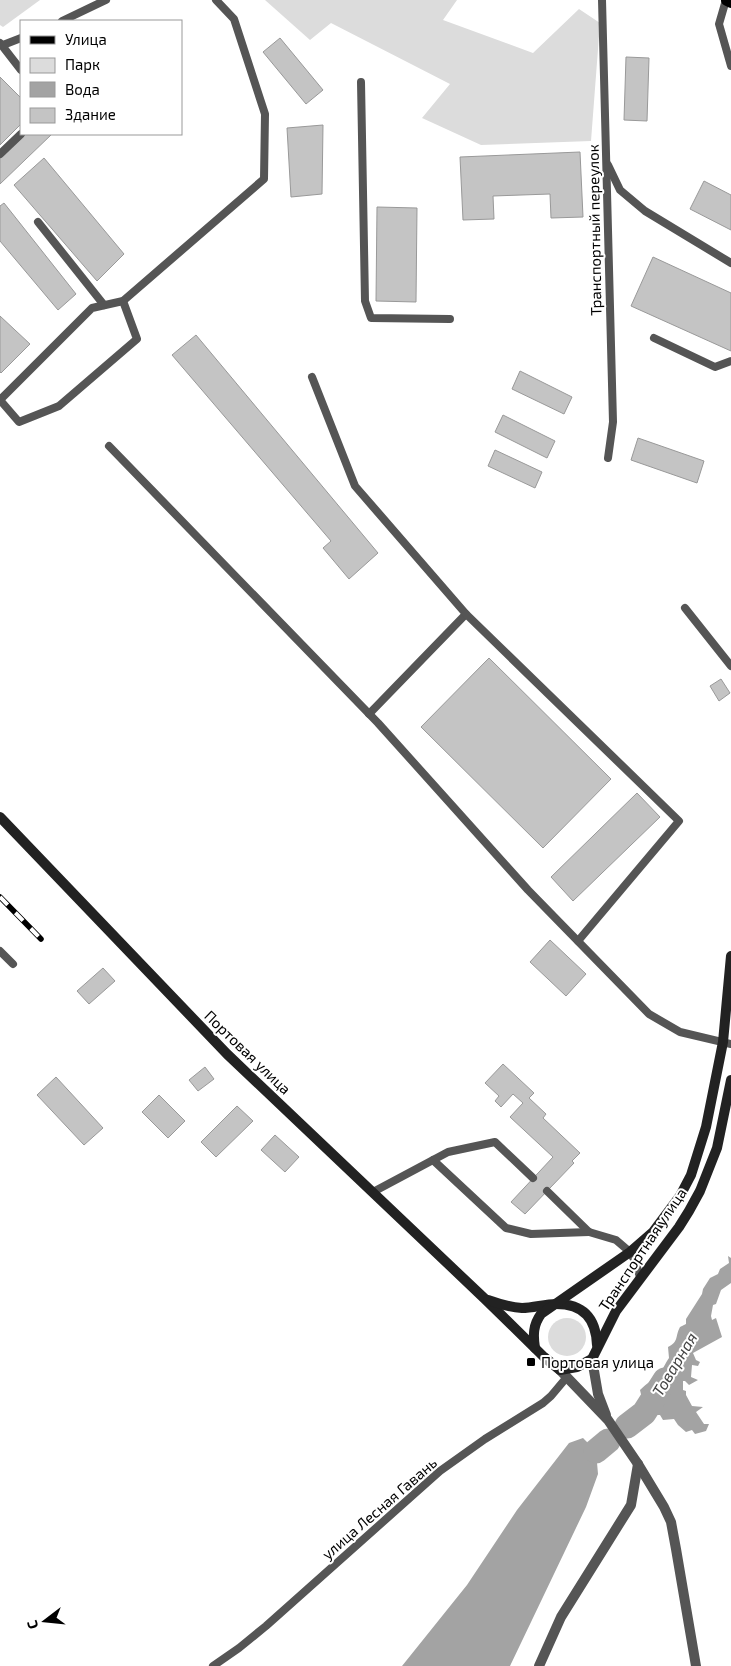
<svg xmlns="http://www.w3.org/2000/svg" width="731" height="1666" font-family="'Exo 2',sans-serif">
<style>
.green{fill:#dcdcdc}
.water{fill:#a3a3a3}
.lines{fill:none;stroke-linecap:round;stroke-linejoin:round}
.river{stroke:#a3a3a3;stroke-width:25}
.building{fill:#c4c4c4;stroke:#999}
.service{stroke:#555;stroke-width:8}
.minor{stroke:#555;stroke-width:10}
.tertiary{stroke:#555;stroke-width:10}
.secondary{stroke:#222;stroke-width:10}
.primary{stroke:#000;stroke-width:12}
.rail-casing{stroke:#000;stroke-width:5.5}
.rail{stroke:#fff;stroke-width:4;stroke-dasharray:11;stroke-linecap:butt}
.poi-dot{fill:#000;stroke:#fff;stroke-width:2}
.labels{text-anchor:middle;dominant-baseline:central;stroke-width:4;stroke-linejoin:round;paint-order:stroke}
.street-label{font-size:15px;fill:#000;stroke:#fff}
.poi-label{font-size:15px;fill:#000;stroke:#fff;text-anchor:start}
.water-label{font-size:16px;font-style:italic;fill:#444;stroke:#fff}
</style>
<rect width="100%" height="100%" fill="#fff"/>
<g class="green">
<polygon points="0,0 40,0 3,27 0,25"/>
<polygon points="265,0 457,0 443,20 533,53 579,9 600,23 591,141 481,145 422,118 450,84 331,23 310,40"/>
<circle cx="567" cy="1337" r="19"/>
</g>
<g class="water">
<path d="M 728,1256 L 731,1258 L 731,1283 L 721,1290 L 716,1304 L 713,1305 L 711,1316 L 712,1320 L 716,1318 L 722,1337 L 693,1353 L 696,1360 L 700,1362 L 698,1366 L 692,1365 L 691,1377 L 698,1380 L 689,1385 L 685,1381 L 683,1381 L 683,1390 L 686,1391 L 686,1395 L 692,1406 L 703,1407 L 696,1412 L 704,1424 L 709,1424 L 706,1431 L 695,1434 L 692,1430 L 686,1432 L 678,1425 L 674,1419 L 663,1420 L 660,1415 L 651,1415 L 644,1407 L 640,1390 C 646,1384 651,1381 657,1376 C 661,1373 666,1362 669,1358 L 668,1347 C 679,1342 675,1336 680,1327 L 686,1324 L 686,1319 L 702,1294 L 703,1289 L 710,1278 L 718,1274 L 720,1269 L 729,1263 Z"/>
<polygon points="583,1438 596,1451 598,1474 586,1507 510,1666 402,1666 467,1585 517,1510 569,1443"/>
</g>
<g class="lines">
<g class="river">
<polyline points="627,1426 644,1413 665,1380"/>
<polyline points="596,1451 608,1441"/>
</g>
</g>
<g class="building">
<polygon points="280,38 323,90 306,104 263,52"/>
<polygon points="626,57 649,58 647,121 624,120"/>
<polygon points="0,77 21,98 21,124 0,145"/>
<polygon points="323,125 322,194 291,197 287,128"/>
<polygon points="26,134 52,134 0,184 0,158"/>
<polygon points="580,152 583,217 551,218 550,194 493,196 494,219 463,220 460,157"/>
<polygon points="44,158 124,254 97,281 14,185"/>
<polygon points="704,181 731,195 731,230 690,209"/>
<polygon points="4,203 76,294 58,310 0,241 0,206"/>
<polygon points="377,207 417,208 416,302 376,301"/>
<polygon points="653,257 731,293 731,351 631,306"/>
<polygon points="0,316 30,344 1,373 0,372"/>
<polygon points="196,335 378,553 349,579 323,548 331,541 172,355"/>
<polygon points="520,371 572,397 564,414 512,389"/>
<polygon points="503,415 555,441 547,458 495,432"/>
<polygon points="638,438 704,461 697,483 631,460"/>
<polygon points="495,450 542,472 535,488 488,466"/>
<polygon points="489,658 611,779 543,848 421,727"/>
<polygon points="721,679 730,693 719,701 710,686"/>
<polygon points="637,793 660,817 573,901 551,877"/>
<polygon points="550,940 586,974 566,996 530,962"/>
<polygon points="103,968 115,981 89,1004 77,991"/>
<polygon points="503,1064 534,1093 529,1098 546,1114 543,1118 580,1153 572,1161 574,1163 525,1214 511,1202 553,1157 510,1117 523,1103 513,1094 501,1107 495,1101 499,1096 485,1083"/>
<polygon points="205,1067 214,1079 198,1091 189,1080"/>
<polygon points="56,1077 103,1128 84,1145 37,1095"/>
<polygon points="159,1095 185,1121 168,1138 142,1112"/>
<polygon points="237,1106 253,1121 216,1157 201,1142"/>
<polygon points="275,1135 299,1157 285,1172 261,1150"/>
</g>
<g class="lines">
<g class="service">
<polyline points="602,0 613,422 608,458"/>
<polyline points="726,0 719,24 731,66"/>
<polyline points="62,21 106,0"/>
<polyline points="0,43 21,70"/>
<polyline points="3,45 21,38"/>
<polyline points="361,82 365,301 371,318 450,319"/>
<polyline points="0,154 21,134"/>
<polyline points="608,165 620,190 645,211 731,263"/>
<polyline points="38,222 104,305"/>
<polyline points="654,338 715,367 731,361"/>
<polyline points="312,377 355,486 466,614 369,714"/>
<polyline points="0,400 92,308 123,301 264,179 265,114 234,19 216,0"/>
<polyline points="0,400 19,422 59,406 137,339 123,301"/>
<polyline points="109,446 378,723 528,890 649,1014 680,1032 731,1044"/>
<polyline points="685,608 731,666"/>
<polyline points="466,614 679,821 578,941"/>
<polyline points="0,951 13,964"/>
<polyline points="433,1160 506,1228 531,1234 589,1232"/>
<polyline points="547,1191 589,1232 616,1240 630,1252 635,1261 640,1277"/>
<polyline points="373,1192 448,1152 495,1142 533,1178"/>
<polyline points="213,1666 239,1648 266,1626 440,1471 485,1439 543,1403 551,1396 567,1377"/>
</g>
<polyline class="minor" points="539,1666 561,1617 631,1505 638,1464"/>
<g class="tertiary">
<polyline points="592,1359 598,1394 606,1415"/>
<polyline points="560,1370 608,1420 638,1464 664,1507 671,1522 676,1549 696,1666"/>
</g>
<g class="secondary">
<polyline points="0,817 227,1054 485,1299 544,1357 560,1370 577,1367 592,1359 616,1311 679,1227 689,1211 700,1191 717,1148 731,1080"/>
<path d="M 488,1300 C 499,1304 510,1307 522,1308 C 533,1308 545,1304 556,1304 C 584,1304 596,1319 597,1345"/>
<path d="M 535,1348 C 533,1335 533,1325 541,1314 L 630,1252 L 653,1232 L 680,1196 L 691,1175 L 706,1127 L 723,1042 L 731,956"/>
</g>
<polyline class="primary" points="727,0 731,2"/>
<g class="rail-casing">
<polyline id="rail" points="0,897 41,939"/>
</g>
<use href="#rail" class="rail"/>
</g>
<rect class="poi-dot" x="526" y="1357" width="10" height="10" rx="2.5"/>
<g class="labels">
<g class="street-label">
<text transform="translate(594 230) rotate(-91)">Транспортный переулок</text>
<text transform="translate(248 1052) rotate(44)">Портовая улица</text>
<text transform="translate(642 1249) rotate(-56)">Транспортная улица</text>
<text transform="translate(379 1508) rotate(-41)">улица Лесная Гавань</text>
</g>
<g class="poi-label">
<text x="541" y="1362">Портовая улица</text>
</g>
<g class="water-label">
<text transform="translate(674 1364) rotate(-59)">Товарная</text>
</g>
</g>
<rect x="20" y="20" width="162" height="115" fill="#ffffff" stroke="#999999"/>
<rect x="30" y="36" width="25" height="8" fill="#000000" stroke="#999999"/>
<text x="65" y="45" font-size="15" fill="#000000">Улица</text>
<rect x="30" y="58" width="25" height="15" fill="#dcdcdc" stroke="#999999"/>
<text x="65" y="70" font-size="15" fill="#000000">Парк</text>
<rect x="30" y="82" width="25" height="15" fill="#a3a3a3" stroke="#999999"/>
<text x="65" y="95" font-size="15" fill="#000000">Вода</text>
<rect x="30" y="108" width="25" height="15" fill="#c4c4c4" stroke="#999999"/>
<text x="65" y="120" font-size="15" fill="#000000">Здание</text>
<g transform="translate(45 1621) rotate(254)" stroke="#ffffff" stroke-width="4" paint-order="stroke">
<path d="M0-4L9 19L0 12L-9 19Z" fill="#000000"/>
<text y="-8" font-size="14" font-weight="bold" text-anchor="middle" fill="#000000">С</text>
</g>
</svg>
